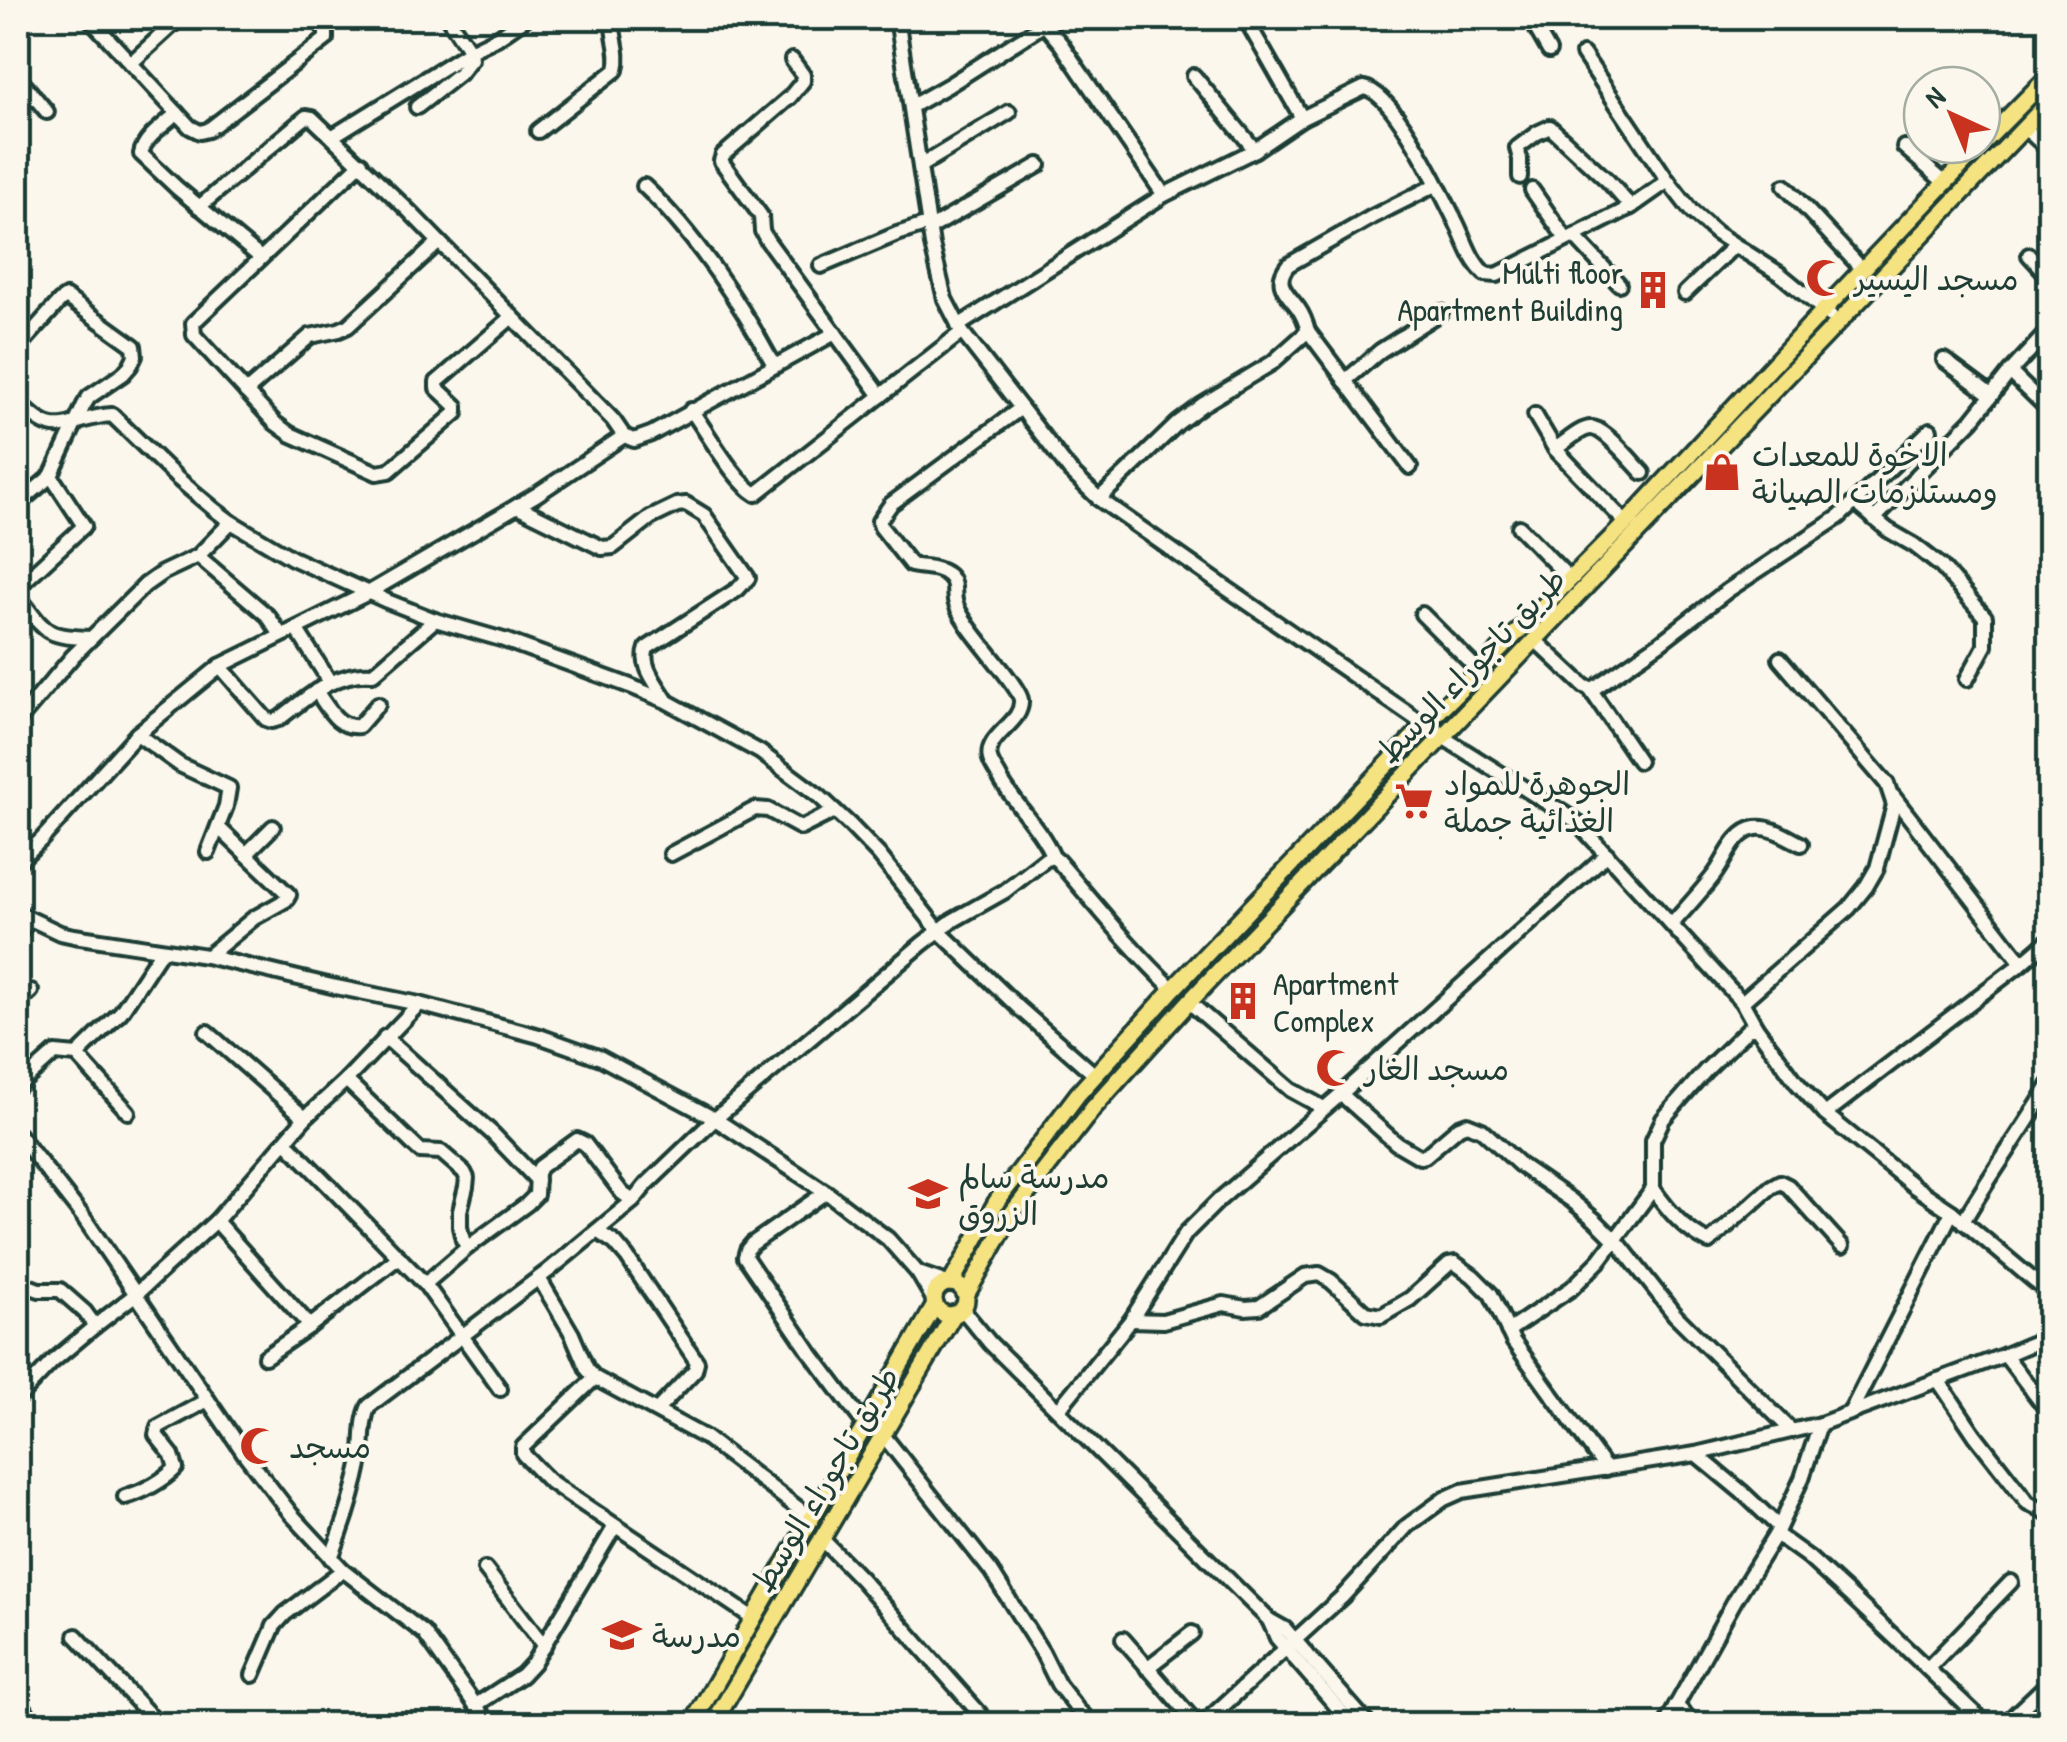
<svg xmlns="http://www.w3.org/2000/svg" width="2067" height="1742" font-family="'Patrick Hand','Playpen Sans Arabic',sans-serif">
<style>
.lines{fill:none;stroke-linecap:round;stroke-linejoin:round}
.minor-casing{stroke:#1f3d34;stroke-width:20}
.major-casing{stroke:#1f3d34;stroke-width:22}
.minor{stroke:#fbf7ec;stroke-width:12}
.major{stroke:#f5e382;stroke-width:15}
.labels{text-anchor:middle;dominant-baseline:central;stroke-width:8;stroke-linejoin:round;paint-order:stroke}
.poi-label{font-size:32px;fill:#1f3d34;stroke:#fbf7ec;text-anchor:start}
.street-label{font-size:32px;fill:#1f3d34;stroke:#fbf7ec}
</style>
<rect width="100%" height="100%" fill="#fbf7ec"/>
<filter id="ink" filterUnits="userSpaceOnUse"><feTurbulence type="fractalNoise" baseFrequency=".01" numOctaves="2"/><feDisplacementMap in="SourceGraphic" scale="20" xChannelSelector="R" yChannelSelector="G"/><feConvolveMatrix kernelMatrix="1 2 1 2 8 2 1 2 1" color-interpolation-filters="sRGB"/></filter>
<g filter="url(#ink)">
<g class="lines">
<g class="minor-casing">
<g id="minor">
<polyline points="89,18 190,127 200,132 208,130 326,39 326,31 317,18"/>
<polyline points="897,18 932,245 945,299 962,332 1070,471 1099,499 1219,583 1441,736 1576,821 1742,1002 1756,1027 1797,1083 1825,1114 1915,1187 1952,1212 2050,1294"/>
<polyline points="1245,18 1302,118"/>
<polyline points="1530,18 1549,51"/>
<polyline points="2048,18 2050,19"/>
<polyline points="1044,24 1061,44 1164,195"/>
<polyline points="1583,54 1668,181"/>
<polyline points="792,60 803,75 803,81 790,97 723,155 721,161 761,216 762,231 767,240 881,396"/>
<polyline points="131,63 180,18"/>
<polyline points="1194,76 1255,150"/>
<polyline points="18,77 47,112"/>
<polyline points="912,106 949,85 1054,18"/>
<polyline points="417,107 459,74 471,59 470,51 448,18"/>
<path d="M 177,113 C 165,125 144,137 141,154 L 177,188 L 261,258"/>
<polyline points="2024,127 2050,151"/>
<path d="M 538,131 L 616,70 C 621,51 611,36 613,18"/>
<polyline points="333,136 470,51 497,38 526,18"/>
<polyline points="1904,147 1945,183"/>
<polyline points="361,163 193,323 194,335 275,423 290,434 377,473 389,471 456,413 456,406 437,388 437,382 512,317"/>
<polyline points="920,166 1009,112"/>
<polyline points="1520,177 1520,159 1517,148 1537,133 1550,127 1608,181 1631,207"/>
<path d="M 644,186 C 694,233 741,304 774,365"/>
<polyline points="1785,186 1862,269"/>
<polyline points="1532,190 1566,239"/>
<polyline points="199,207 301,121 306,117 312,118 410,212 613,420 624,436"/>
<polyline points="929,229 1039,165"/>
<polyline points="1574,236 1619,284"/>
<polyline points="2029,255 2050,278"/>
<polyline points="821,266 897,234 928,224"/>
<polyline points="1685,293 1734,246"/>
<path d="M 958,326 L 1164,195 L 1255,150 L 1302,118 L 1364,88 C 1394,92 1441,192 1455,220 C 1465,239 1469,259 1485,274 L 1497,275 L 1631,207 L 1668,181 L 1692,212 L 1716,233 L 1780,274 L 1831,316"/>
<polyline points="1308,331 1410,467"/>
<polyline points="18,348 60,301 66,297 134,346 135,356 130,366 123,374 89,397 84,405 51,476 18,504"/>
<polyline points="1944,360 1991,395"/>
<polyline points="2010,372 2050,411"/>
<polyline points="1345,381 1380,351 1441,312"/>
<polyline points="246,392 310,336 339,330 348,326 439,242"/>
<path d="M 18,401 C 59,446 65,418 112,415 L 177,478 L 215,510 L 231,522 L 292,558 L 387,601 L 435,620 L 504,640 L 630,686 L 666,701 L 760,752 L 819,796 L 850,825 L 879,855 L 939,931 L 1019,1008 L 1095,1075"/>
<path d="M 1021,408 L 891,504 L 879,521 L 881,527 L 911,565 C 924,568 937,566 948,575 C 958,584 952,594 956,604 C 958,611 963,618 967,624 C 976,639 1020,688 1021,700 C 1023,724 984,735 990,759 C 992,766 998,773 1001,780 C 1017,807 1041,829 1053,857"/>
<path d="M 691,410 C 708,433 734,481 756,494 L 962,332"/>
<polyline points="1535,415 1555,449"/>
<path d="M 1099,499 L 1178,423 L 1202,405 L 1272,363 L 1308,331 C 1306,323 1303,315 1298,308 C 1287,293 1273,284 1288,265 L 1372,217 L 1436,185"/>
<polyline points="1856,503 1888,530 1914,545 1941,566 1985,617 1985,646 1967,679"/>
<path d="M 517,506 L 602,548 L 613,547 L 650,518 L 677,505 L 686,504 L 704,515 L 748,578 L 738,589 L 647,648 C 640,666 657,684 666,700"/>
<polyline points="1874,519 1972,420 2010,372 2050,329"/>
<path d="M 1626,523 L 1555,449 C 1565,443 1581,427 1592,428 C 1606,429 1633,463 1643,473"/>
<polyline points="1519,527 1570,579"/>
<polyline points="198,556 268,616 281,635"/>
<polyline points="18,587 84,526 51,476"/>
<path d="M 18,596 C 46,632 44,637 91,638"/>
<polyline points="1422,614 1479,671"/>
<polyline points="297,630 330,682"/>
<polyline points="1534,639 1584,686 1590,689 1596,687 1661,642 1727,591 1839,517 1930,430"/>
<path d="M 220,666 L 266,719 L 272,721 L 279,719 C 307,698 336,670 373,674 L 435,620"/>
<polyline points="1590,689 1639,761"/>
<path d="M 316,691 C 328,707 337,729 359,726 L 378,704"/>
<polyline points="18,721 73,656 145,585 162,573 198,556 231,522"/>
<polyline points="137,734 180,765 229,788 226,806 208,852"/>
<polyline points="1893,796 2022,963"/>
<polyline points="246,854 273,827"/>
<polyline points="671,854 755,809 768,810 801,828 835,811"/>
<polyline points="18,862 41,840 137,734 220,666 368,593 536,495 624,436 634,440 651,434 835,333"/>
<polyline points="18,913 60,933 74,936 206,956 336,987 419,1004 539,1036 601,1058 715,1119 826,1192 888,1239 918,1273 935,1302"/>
<path d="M 1672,924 C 1686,908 1701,892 1714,875 C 1726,860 1734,831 1756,828 C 1771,826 1787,837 1801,844"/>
<polyline points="18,933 30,920"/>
<polyline points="208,956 254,918 286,900 289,895 218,827"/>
<polyline points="1189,1002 1291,1090 1324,1108"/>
<polyline points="1742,1002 1849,908 1866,887 1877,868 1894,805 1887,784 1780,659"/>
<polyline points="18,1003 31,991"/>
<polyline points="207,1032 305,1118"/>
<polyline points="385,1037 493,1134 537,1180"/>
<polyline points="77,1055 128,1112"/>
<polyline points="346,1080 420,1151 441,1152 464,1172 467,1178 466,1187 460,1211 460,1227 463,1240 468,1247"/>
<polyline points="18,1086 55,1053 77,1055 121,1012 162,950"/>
<polyline points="1341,1094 1396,1143 1420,1157 1425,1156 1459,1127 1467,1124 1482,1130 1520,1165 1571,1200 1595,1220 1620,1245 1675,1315 1792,1431"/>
<polyline points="1825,1114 2022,963 2050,939"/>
<polyline points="18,1134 84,1218 244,1453 291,1514 343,1570 424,1633 489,1724"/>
<polyline points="286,1142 425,1284 500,1389"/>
<path d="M 1653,1189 C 1668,1210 1685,1231 1709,1242 L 1771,1187 L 1780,1182 L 1788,1186 L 1842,1246"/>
<polyline points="826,1192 752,1244 747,1250 745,1257 810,1352 865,1425"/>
<polyline points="216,1221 310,1326"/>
<path d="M 1963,1222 C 1990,1174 2023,1131 2050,1084"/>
<polyline points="597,1231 615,1243 627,1257 697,1362 695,1370 657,1410"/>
<polyline points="918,1273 947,1283"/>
<polyline points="539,1278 572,1334 587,1369 595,1378 706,1438 811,1518"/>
<polyline points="18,1282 39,1290 60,1290 85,1312 95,1326 136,1294 216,1221 305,1118 346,1080 419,1004"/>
<path d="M 425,1284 L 468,1247 L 527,1204 L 536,1195 L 537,1173 L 540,1167 L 577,1140 L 585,1144 L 622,1193 L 633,1201 L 646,1185 L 715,1119 L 922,944 L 952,921 L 1005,891 L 1046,859 L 1053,857 L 1058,861 C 1096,905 1131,949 1173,989"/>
<polyline points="962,1309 990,1343 1269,1620 1285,1629 1368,1724"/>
<polyline points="1131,1320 1163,1321 1224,1304 1245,1308 1259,1307 1305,1276 1319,1274 1331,1281 1366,1313 1381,1316 1410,1299 1449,1264 1455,1263 1473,1276 1491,1294 1513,1341 1606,1469"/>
<polyline points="1508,1331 1572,1288 1600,1260 1653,1189 1653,1140 1663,1119 1706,1070 1748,1029 1756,1027"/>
<polyline points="2005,1355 2050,1414"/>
<polyline points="265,1357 310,1326 399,1257"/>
<polyline points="595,1378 523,1447 523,1454 548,1480 568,1494 753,1618"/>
<polyline points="1938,1380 1975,1435 2028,1503 2050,1514"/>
<polyline points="18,1398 52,1362 95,1326"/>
<polyline points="1058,1410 1131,1320 1186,1233 1219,1200 1341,1094 1607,854"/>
<polyline points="1850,1413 1952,1212"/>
<polyline points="883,1435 991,1571 1042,1652 1058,1684 1078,1710 1093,1724"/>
<polyline points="1696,1454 1743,1493 1779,1527"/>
<path d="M 125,1497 C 143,1492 163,1481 176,1468 L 172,1455 L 156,1435 L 158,1427 L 208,1400"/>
<polyline points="1776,1534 1808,1557 1855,1600 1986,1724"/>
<polyline points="821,1538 861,1579 989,1724"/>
<path d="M 331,1558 C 344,1526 354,1494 361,1460 C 364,1443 361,1422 369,1406 L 548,1271 L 633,1201"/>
<polyline points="485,1569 544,1646"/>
<polyline points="1269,1620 1277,1638 1352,1724"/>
<polyline points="76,1636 158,1724"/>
<polyline points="1123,1639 1197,1724"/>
<polyline points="1147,1668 1192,1633"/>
<polyline points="1928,1668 2011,1582"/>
<polyline points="253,1675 274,1626 285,1614 343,1570"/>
<polyline points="18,1697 33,1724"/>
<polyline points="476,1705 522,1675 533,1663 615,1526"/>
<polyline points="1676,1705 1694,1724"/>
<polyline points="287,1724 292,1724"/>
<polyline points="1203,1724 1343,1596 1407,1526 1444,1499 1462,1491 1696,1454 1820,1424 2005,1355 2050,1336"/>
<polyline points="1666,1724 1735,1600 1776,1534 1802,1478 1820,1424"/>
<polyline points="2005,1724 2043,1688"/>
</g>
</g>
<g class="major-casing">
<g id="major">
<polyline points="1982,144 2050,75"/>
<circle cx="950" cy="1299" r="16"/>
<polyline points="951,1283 997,1201 1078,1094 1173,989 1425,725 1626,523 1824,310 1981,145"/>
<polyline points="966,1295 1013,1212 1094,1107 1189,1002 2050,101"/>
<polyline points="692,1724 935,1305"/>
<polyline points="713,1724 954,1314"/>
</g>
</g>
<use href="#minor" class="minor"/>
<use href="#major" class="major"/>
</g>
</g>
<defs>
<g id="mosque-bare" transform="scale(3)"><path d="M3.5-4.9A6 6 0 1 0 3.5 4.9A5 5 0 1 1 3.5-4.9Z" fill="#c8321e" stroke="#fbf7ec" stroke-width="2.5" paint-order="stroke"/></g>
<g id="building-bare" transform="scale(3)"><path d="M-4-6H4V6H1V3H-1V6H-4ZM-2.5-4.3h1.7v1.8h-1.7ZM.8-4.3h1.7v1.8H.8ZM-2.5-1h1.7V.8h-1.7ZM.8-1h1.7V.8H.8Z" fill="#c8321e" stroke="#fbf7ec" stroke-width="2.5" paint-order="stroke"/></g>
<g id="shop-bare" transform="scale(3)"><path d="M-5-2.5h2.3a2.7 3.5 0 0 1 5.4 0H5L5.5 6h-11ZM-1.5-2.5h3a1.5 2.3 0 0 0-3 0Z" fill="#c8321e" stroke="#fbf7ec" stroke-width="2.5" paint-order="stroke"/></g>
<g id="supermarket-bare" transform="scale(3)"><path d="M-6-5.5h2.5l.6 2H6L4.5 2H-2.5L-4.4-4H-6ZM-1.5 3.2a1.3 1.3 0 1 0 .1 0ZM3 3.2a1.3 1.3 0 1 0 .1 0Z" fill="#c8321e" stroke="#fbf7ec" stroke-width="2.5" paint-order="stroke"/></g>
<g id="school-bare" transform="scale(3)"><path d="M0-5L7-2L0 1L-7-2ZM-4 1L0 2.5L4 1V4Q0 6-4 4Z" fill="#c8321e" stroke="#fbf7ec" stroke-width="2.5" paint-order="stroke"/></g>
</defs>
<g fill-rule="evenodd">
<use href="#mosque-bare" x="1825" y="278"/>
<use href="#building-bare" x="1653" y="290"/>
<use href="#shop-bare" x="1722" y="472"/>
<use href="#supermarket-bare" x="1414" y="801"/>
<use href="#building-bare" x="1243" y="1001"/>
<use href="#mosque-bare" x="1335" y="1068"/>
<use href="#school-bare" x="928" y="1194"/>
<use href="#mosque-bare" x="259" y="1446"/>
<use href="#school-bare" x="622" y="1635"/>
</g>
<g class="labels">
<g class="poi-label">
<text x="1623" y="272" text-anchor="end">Multi floor<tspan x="1623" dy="37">Apartment Building</tspan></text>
<text x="1855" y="278">مسجد اليسير</text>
<text x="1752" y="454">الاخوة للمعدات<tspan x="1752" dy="37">ومستلزمات الصيانة</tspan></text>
<text x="1444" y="783">الجوهرة للمواد<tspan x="1444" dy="37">الغذائية جملة</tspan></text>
<text x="1273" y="983">Apartment<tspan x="1273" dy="37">Complex</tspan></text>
<text x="1365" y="1068">مسجد الغار</text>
<text x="958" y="1176">مدرسة سالم<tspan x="958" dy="37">الزروق</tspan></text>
<text x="289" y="1446">مسجد</text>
<text x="652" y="1635">مدرسة</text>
</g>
<g class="street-label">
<text transform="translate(1471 665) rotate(-46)">طريق تاجوراء الوسط</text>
<text transform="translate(825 1479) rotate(-59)">طريق تاجوراء الوسط</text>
</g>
</g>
<rect width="2067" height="1742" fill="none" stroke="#fbf7ec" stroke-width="60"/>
<rect x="30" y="30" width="2007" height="1682" fill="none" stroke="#1f3d34" stroke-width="4" filter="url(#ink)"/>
<g transform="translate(1952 115) rotate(316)"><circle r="48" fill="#fbf7ec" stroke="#a3ada2" stroke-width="2.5"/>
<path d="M0-8L18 38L0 25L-18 38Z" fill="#c8321e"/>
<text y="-15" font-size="28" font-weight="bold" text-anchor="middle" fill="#1f3d34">N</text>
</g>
</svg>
